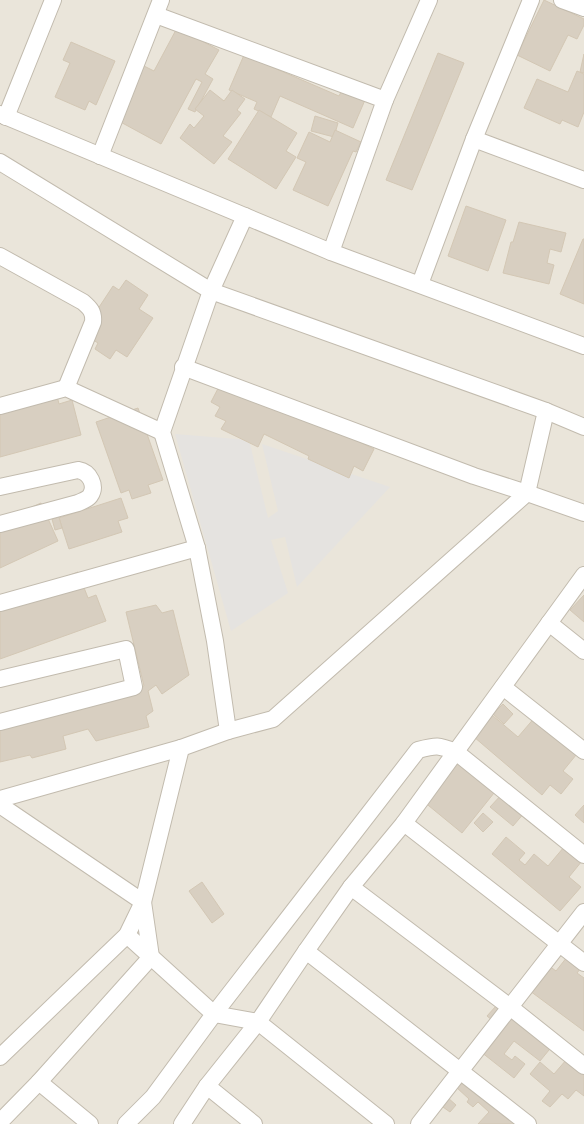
<svg xmlns="http://www.w3.org/2000/svg" width="584" height="1124" font-family="Montserrat,sans-serif">
<style>
.residential{fill:#eae5da}
.parking{fill:#e5e3e0}
.building{fill:#d8cfc1;stroke:#d3c7b4}
.lines{fill:none;stroke-linecap:round;stroke-linejoin:round}
.minor-casing{stroke:#c2bbae;stroke-width:18}
.minor{stroke:#fff;stroke-width:16}
</style>
<rect width="100%" height="100%" fill="#f6f3ec"/>
<rect class="residential" x="0" y="0" width="584" height="1124"/>
<polygon class="parking" points="175,434 249,440 268,518 278,511 262,444 390,487 297,587 285,537 271,540 288,593 231,631"/>
<g class="building">
<polygon points="544,0 584,19 584,25 577,39 568,35 550,71 517,55"/>
<polygon points="177,28 219,50 205,74 213,79 195,112 188,109 202,82 196,79 161,144 115,119 144,66 154,71"/>
<polygon points="71,42 115,61 96,105 89,101 85,110 55,97 70,63 63,60"/>
<polygon points="438,53 464,63 412,190 386,180"/>
<polygon points="584,54 584,73 580,72"/>
<polygon points="244,55 339,96 345,84 368,93 353,128 280,96 271,117 254,109 257,102 229,90"/>
<polygon points="577,71 584,74 584,112 578,127 562,120 560,124 524,108 537,79 568,92"/>
<polygon points="210,90 224,101 232,90 245,99 237,110 241,113 223,136 232,142 214,164 180,138 190,124 194,128 204,116 195,109"/>
<polygon points="259,110 297,133 286,151 296,157 276,189 228,159"/>
<polygon points="315,116 338,123 334,137 311,131"/>
<polygon points="335,130 361,142 356,152 353,151 328,206 293,190 306,162 297,158 309,132 330,142"/>
<polygon points="466,206 506,220 488,271 448,256"/>
<polygon points="519,222 566,233 561,252 550,249 547,263 554,265 549,284 503,273 511,242 513,242"/>
<polygon points="583,239 584,239 584,304 560,294"/>
<polygon points="126,280 148,295 139,309 153,318 127,357 116,350 110,359 95,349 98,343 82,333 113,286 119,290"/>
<polygon points="224,377 374,449 363,471 354,466 349,478 308,459 309,456 264,434 258,447 221,429 226,421 215,416 220,407 211,402"/>
<polygon points="55,388 59,404 72,400 81,435 0,457 0,403"/>
<polygon points="138,408 163,480 148,485 151,493 132,499 129,490 121,493 96,422"/>
<polygon points="121,498 128,518 118,521 122,532 69,549 59,518"/>
<polygon points="41,503 58,541 0,568 0,521"/>
<polygon points="59,517 62,528 55,530 52,519"/>
<polygon points="78,572 88,598 96,595 106,621 0,659 0,601"/>
<polygon points="584,595 584,622 570,610"/>
<polygon points="156,605 162,613 173,610 189,675 162,694 156,685 148,691 153,711 146,716 149,727 96,741 88,729 63,736 66,749 32,758 30,755 0,762 0,723 144,686 126,612"/>
<polygon points="503,704 513,714 504,724 493,714"/>
<polygon points="492,715 518,737 536,716 581,749 563,771 573,779 561,794 550,785 542,795 474,737"/>
<polygon points="459,756 498,788 462,833 423,801"/>
<polygon points="503,793 525,812 513,826 490,807"/>
<polygon points="584,805 584,823 575,815"/>
<polygon points="483,813 493,822 483,832 474,823"/>
<polygon points="506,837 525,853 519,860 525,865 534,854 548,866 564,847 582,861 569,877 581,887 560,911 492,854"/>
<polygon points="202,882 224,914 212,923 189,891"/>
<polygon points="571,952 584,964 577,973 584,978 584,1031 526,988 545,963 556,971"/>
<polygon points="512,1003 558,1039 540,1061 514,1041 504,1054 512,1060 515,1056 525,1064 514,1078 476,1048"/>
<polygon points="496,1006 501,1011 493,1021 487,1016"/>
<polygon points="573,1052 584,1062 584,1096 576,1090 568,1099 562,1094 550,1107 542,1101 550,1091 530,1074 540,1062 554,1074"/>
<polygon points="458,1072 527,1124 478,1124 489,1112 478,1102 473,1107 467,1102 469,1099 456,1087"/>
<polygon points="447,1097 456,1105 450,1112 440,1105"/>
</g>
<g class="lines">
<g class="minor-casing">
<g id="minor">
<polyline points="562,0 584,8"/>
<polyline points="156,15 385,100"/>
<polyline points="0,114 331,252 584,346"/>
<polyline points="6,117 53,0"/>
<polyline points="474,139 584,180"/>
<polyline points="100,156 161,0"/>
<polyline points="0,162 211,291 546,411 527,493 273,719 228,731 181,748 0,799"/>
<polyline points="331,252 385,100 429,0"/>
<path d="M 0,256 L 83,302 C 90,308 94,312 93,322 L 66,388"/>
<polyline points="420,284 474,139 531,0"/>
<polyline points="183,367 474,476 527,493 584,513"/>
<polyline points="0,406 66,388 162,432"/>
<polyline points="546,411 584,427"/>
<path d="M 0,487 L 78,470 C 90,472 97,486 90,496 C 87,500 82,501 78,503 L 0,524"/>
<polyline points="0,603 197,548"/>
<polyline points="549,623 584,651"/>
<polyline points="0,679 126,649 134,687 0,722"/>
<polyline points="503,687 584,751"/>
<polyline points="228,731 215,641 197,548 162,432 211,291 245,216"/>
<polyline points="0,805 143,902 181,748"/>
<polyline points="404,823 584,963"/>
<polyline points="351,887 510,1007 584,1066"/>
<polyline points="306,951 528,1124"/>
<polyline points="0,1057 127,935 143,902"/>
<polyline points="39,1082 90,1124"/>
<polyline points="207,1086 254,1124"/>
<polyline points="0,1122 39,1082 151,957 143,902"/>
<polyline points="126,1124 153,1097 214,1014 127,935"/>
<polyline points="182,1124 207,1086 258,1022 306,951 351,887 404,823 584,575"/>
<path d="M 386,1124 L 258,1022 L 214,1014 L 418,750 C 437,745 438,745 456,752 L 584,855"/>
<polyline points="419,1124 584,912"/>
</g>
</g>
<use href="#minor" class="minor"/>
</g>
</svg>
